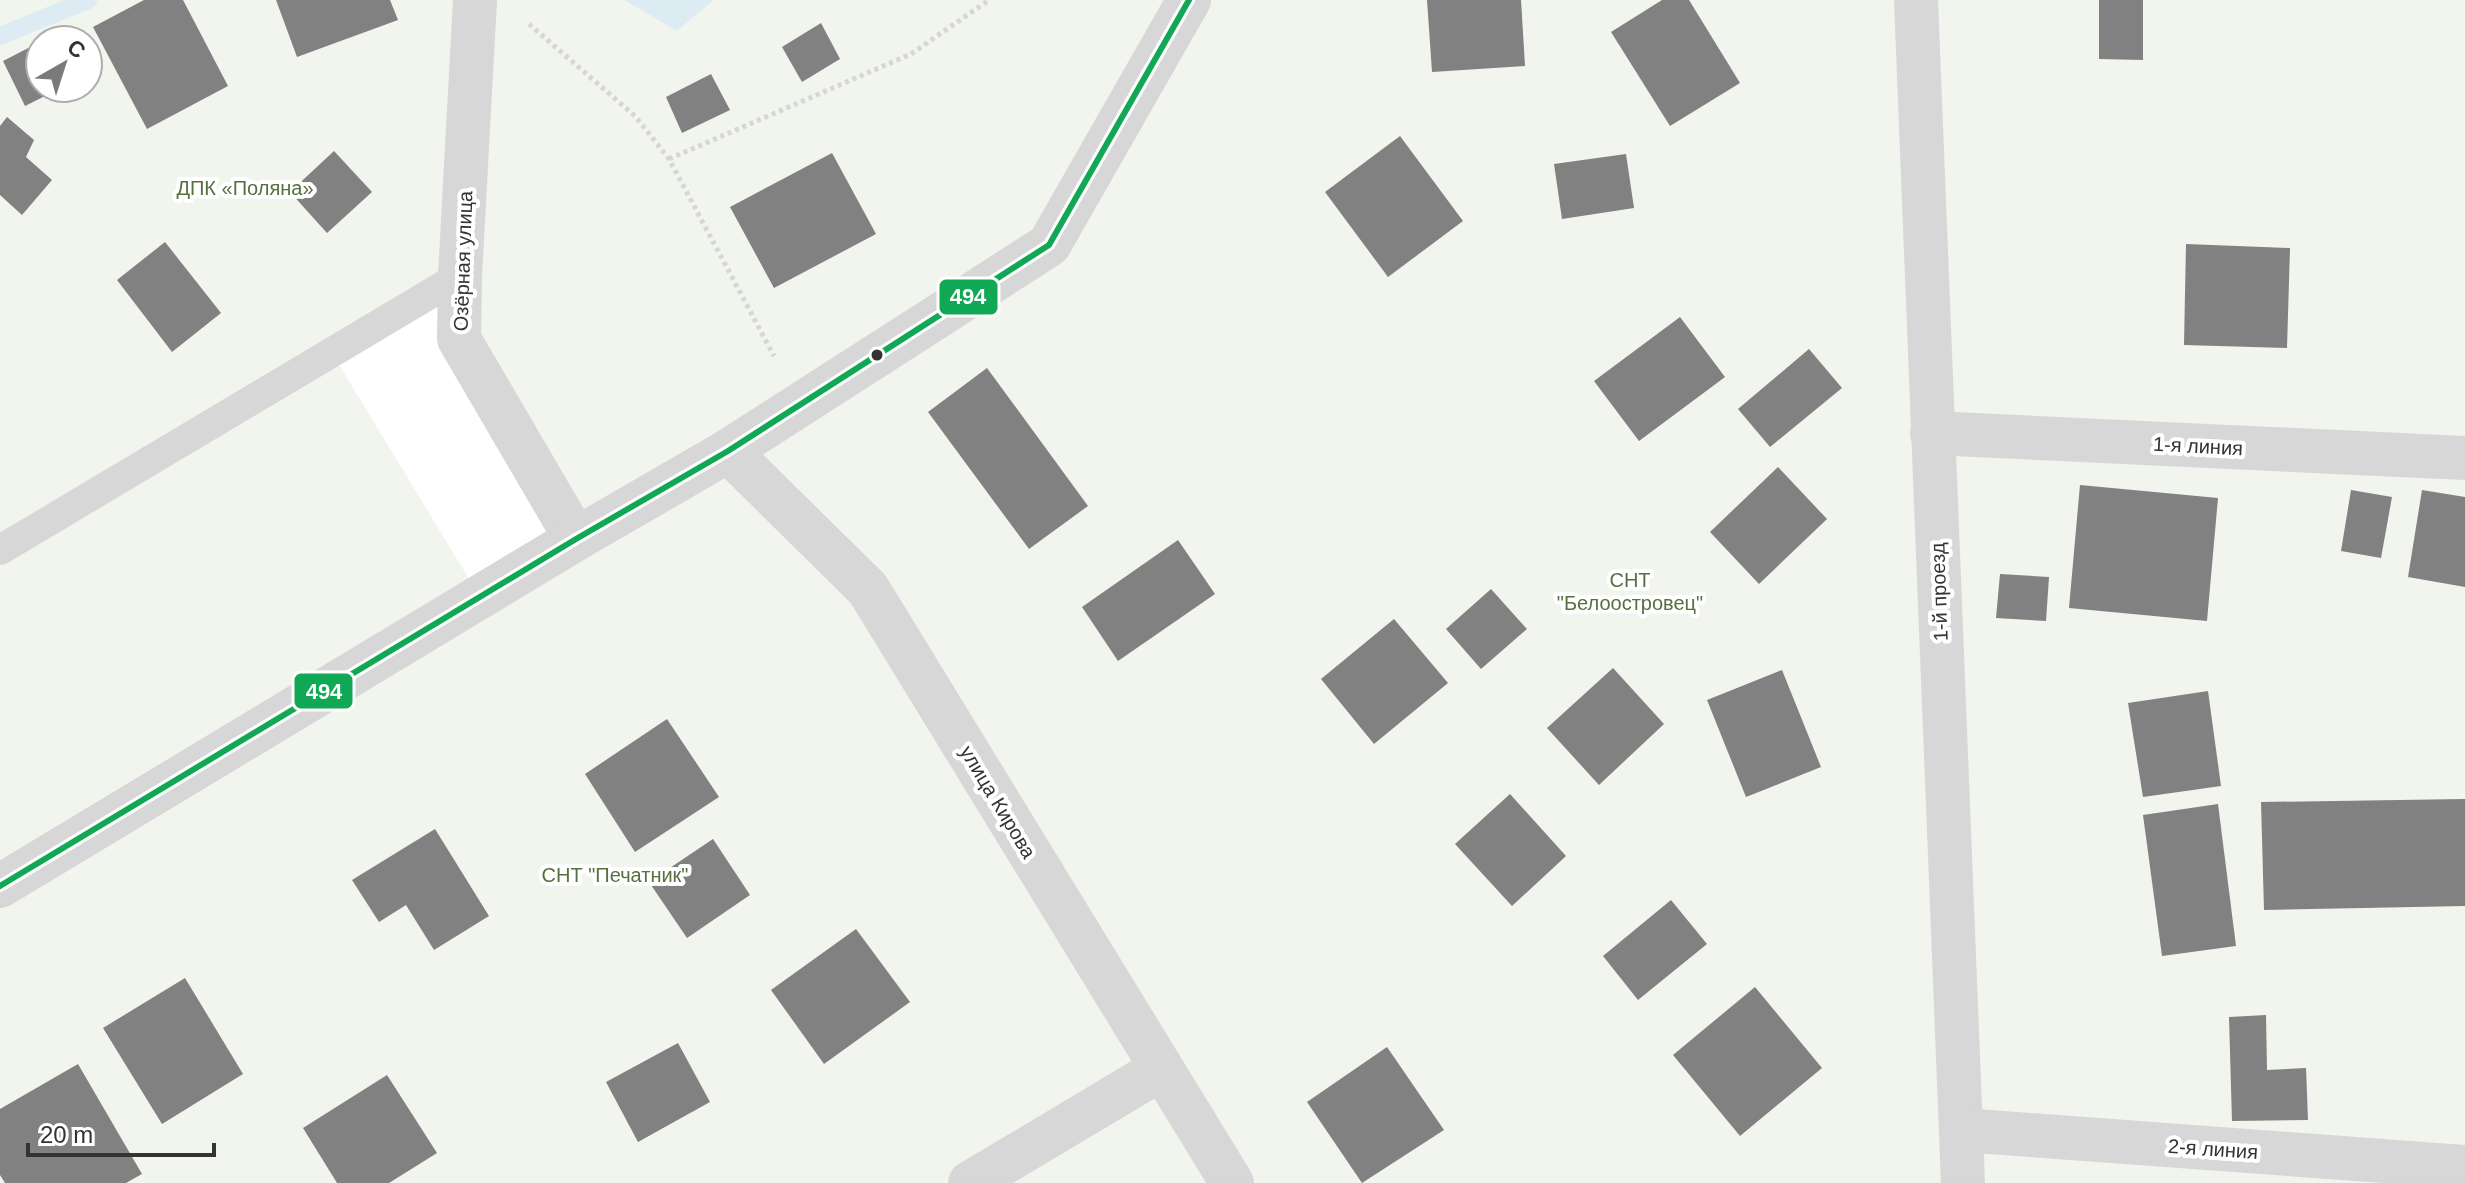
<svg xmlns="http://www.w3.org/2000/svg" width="2465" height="1183" font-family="Arial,sans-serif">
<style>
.green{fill:#f1f5ed;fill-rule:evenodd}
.water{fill:#ddebf3}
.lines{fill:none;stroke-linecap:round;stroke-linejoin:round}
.stream{stroke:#ddebf3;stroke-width:18}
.building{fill:#818181}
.path{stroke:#d6d6d6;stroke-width:5;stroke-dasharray:4 4;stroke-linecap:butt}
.service{stroke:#d7d7d7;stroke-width:30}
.minor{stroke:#d7d7d7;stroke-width:44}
.tertiary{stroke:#d7d7d7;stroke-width:44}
.bus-1-casing{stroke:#fff;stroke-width:12}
.bus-1{stroke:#10a855;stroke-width:6}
.bus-dot{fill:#333;stroke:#fff;stroke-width:3}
.labels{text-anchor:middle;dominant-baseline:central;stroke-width:8;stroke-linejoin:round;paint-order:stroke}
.park-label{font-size:20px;fill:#56703f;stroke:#fff}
.street-label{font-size:20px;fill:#333;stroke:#fff}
.line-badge{stroke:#fff;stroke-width:3}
.badge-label{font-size:22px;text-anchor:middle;font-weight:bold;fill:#fff}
</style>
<rect width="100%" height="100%" fill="#fff"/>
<path class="green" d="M 0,0 L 624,0 L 677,31 L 714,0 L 2465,0 L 2465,1183 L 0,1183 ZM 40,40 L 88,40 L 88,88 L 40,88 ZM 461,273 L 459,339 L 579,537 L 480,597 L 332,353 Z"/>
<polygon class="water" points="624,0 714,0 677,31"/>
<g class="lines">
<polyline class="stream" points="0,36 88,0"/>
</g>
<g class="building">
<polygon points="144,0 183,0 228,86 147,129 93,27"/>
<polygon points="276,0 390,0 398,20 297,57"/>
<polygon points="1427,0 1521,0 1525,66 1432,72"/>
<polygon points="1662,0 1689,0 1740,83 1670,126 1611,32"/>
<polygon points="2099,0 2143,0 2143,60 2099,59"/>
<polygon points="821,23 840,59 802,82 782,47"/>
<polygon points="69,27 76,40 44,40"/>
<polygon points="40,42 40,88 61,88 25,106 3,61"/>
<polygon points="711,74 730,110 682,133 666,97"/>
<polygon points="7,117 34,140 26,157 52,180 22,215 0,195 0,126"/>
<polygon points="1400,136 1463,221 1388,277 1325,192"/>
<polygon points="334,151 372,192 327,233 290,192"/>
<polygon points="832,153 876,234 774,288 730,207"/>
<polygon points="1626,154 1634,208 1562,219 1554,164"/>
<polygon points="165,242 221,313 172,352 117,280"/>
<polygon points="2186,244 2290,248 2287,348 2184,345"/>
<polygon points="1680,317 1725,377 1639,441 1594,381"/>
<polygon points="1809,349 1842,388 1770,447 1738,409"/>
<polygon points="987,368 1088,506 1029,549 928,412"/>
<polygon points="1778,467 1827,519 1759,584 1710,532"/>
<polygon points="2080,485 2218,498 2207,621 2069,608"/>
<polygon points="2351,490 2392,497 2381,558 2341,551"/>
<polygon points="2422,490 2465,497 2465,587 2408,577"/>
<polygon points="1178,540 1215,594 1118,661 1082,607"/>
<polygon points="2000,574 2049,577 2046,621 1996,618"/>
<polygon points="1491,589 1527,629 1481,669 1446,629"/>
<polygon points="1394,619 1448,683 1374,744 1321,679"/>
<polygon points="1613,668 1664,724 1599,785 1547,728"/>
<polygon points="1782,670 1821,767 1746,797 1707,700"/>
<polygon points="2208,691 2221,786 2143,797 2128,703"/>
<polygon points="667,719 719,797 635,852 585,774"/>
<polygon points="1510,794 1566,856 1512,906 1455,844"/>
<polygon points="2465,799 2465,906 2264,910 2261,802"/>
<polygon points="2218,804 2236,946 2162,956 2143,815"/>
<polygon points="435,829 489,916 434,950 406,905 379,922 352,880"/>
<polygon points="713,839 750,895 687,938 649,882"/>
<polygon points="1671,900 1707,944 1638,1000 1603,956"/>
<polygon points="856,929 910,1002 824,1064 771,990"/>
<polygon points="185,978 243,1074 162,1124 103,1028"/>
<polygon points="1755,987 1822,1068 1740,1136 1673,1055"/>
<polygon points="2266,1015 2267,1070 2306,1068 2308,1120 2232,1121 2229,1017"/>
<polygon points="678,1043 710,1102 638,1142 606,1082"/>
<polygon points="1387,1047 1444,1130 1362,1183 1307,1102"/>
<polygon points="78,1064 142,1174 126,1183 5,1183 0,1175 0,1109"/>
<polygon points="387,1075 437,1153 389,1183 337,1183 303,1128"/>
</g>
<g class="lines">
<g class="path">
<polyline points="529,24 635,116 669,159 774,356"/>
<polyline points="669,159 911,54 989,0"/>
</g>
<polyline class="service" points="0,550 460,276"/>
<g class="minor">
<polyline points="475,0 460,276 459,339 576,539"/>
<polyline points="1916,0 1963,1183"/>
<polyline points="1932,433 2465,458"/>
<polyline points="728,451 868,589 1232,1183"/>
<polyline points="1962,1130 2465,1167"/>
<polyline points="970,1183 1161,1069"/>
</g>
<polyline class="tertiary" points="0,886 576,539 728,451 1049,245 1189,0"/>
<g class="bus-1-casing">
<polyline id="bus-1" points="0,886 576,539 728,451 1049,245 1189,0"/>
</g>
<use href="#bus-1" class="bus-1"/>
</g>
<circle class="bus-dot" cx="877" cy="355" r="7"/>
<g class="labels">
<g class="park-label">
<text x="245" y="188">ДПК «Поляна»</text>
<text x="1630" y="580">СНТ<tspan x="1630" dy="23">"Белоостровец"</tspan></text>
<text x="615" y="875">СНТ "Печатник"</text>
</g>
<g class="street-label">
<text transform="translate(463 261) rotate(-88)">Озёрная улица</text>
<text transform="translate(2198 446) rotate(3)">1-я линия</text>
<text transform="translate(1939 592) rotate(-92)">1-й проезд</text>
<text transform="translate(998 802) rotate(59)">улица Кирова</text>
<text transform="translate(2213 1149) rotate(4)">2-я линия</text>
</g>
</g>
<g class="line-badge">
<rect x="938" y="278" width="61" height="38" rx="8" fill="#10a855"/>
<rect x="293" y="672" width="61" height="38" rx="8" fill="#10a855"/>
</g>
<g class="badge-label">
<text x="968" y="304">494</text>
<text x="324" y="699">494</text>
</g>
<g transform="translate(64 64) rotate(39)"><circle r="38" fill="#ffffff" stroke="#adadad" stroke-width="2"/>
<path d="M0-6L14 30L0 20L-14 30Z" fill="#7a7a7a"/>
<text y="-12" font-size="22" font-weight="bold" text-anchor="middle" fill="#333333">С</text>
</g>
<path d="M28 1143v12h186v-12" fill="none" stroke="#333333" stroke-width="4"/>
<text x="40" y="1143" font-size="24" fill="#333333" stroke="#ffffff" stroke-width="6" paint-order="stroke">20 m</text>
</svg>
